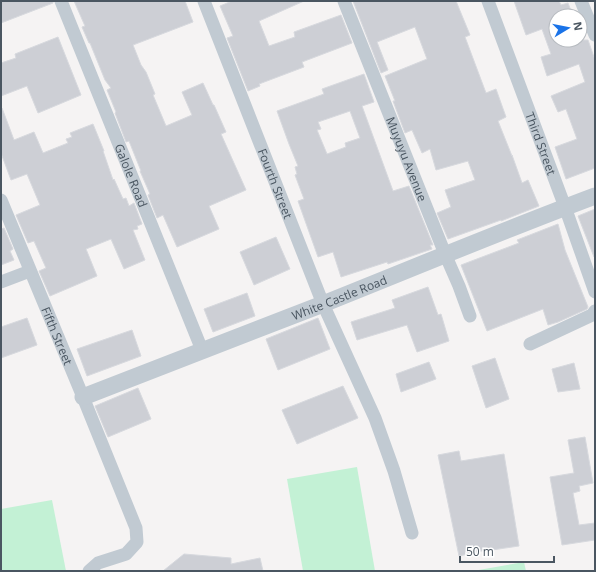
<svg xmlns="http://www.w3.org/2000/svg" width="596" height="572" font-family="'Open Sans',sans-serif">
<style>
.green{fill:#c3f1d5}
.building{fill:#cdcfd5;stroke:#d7d9de;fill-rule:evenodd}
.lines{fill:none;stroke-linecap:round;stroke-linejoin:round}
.minor{stroke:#c1cad2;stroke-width:13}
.tertiary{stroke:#c1cad2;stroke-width:17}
.labels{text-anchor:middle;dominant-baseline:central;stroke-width:3;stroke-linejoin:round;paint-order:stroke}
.street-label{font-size:12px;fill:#4a5661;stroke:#fff}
</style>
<rect width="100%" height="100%" fill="#f5f3f3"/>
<g class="green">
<polygon points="357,467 375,571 303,571 287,479"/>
<polygon points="52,500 66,571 1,571 1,509"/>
<polygon points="524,562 526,571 473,571"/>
</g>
<g class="building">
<polygon points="1,1 53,1 53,3 1,23"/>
<polygon points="74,1 185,1 193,22 133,45 141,65 146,72 155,94 153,95 166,126 192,115 182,92 203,83 213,105 214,105 226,132 221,134 246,190 209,206 219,229 177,247 163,215 157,218 148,195 150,194 140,171 141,171 129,141 126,142 115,113 116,112 107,90 111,88 105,80 90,43 89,43 82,27 85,26"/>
<polygon points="232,1 304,1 259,21 269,46 295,37 294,32 341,15 352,43 302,62 304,67 259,84 260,86 248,91 227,38 233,36 220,6"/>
<polygon points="353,1 456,1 470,35 465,37 486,93 496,89 506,117 498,121 512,156 512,155 522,183 528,180 539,206 501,221 501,220 448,239 437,213 451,207 445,190 475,180 468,161 436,170 430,149 422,153 412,130 405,133 393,101 395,101 385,76 427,59 415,27 377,42 388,70 381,73"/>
<polygon points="514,1 559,1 561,5 568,3 573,16 556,16 556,40 588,40 595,60 595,168 566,179 555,147 577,139 566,109 558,112 551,96 585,82 579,64 547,76 541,57 551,54 542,29 526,35"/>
<polygon points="58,37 81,95 38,113 27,86 1,96 1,63 16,58 15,54"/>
<path d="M 364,74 L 374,102 L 362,106 L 393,191 L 409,186 L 433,245 L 430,245 L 432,249 L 388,264 L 387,262 L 341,277 L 333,252 L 318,257 L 298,201 L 304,199 L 295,175 L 297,174 L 295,167 L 298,166 L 289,144 L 277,111 L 324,94 L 322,89 ZM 350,111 L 360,138 L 345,143 L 346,147 L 327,154 L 317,130 L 321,129 L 318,122 Z"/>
<polygon points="1,108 2,108 14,140 34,132 43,153 68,143 66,139 72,137 70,133 93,124 104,151 103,151 113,180 114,179 123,199 126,198 129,206 134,203 142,224 137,226 138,229 133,230 145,260 124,269 111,239 86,249 97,276 50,296 39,271 46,268 34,241 28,243 16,215 40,205 27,174 11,180 1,153"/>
<polygon points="595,209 595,257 594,257 578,216"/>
<polygon points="558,224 565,250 588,307 587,309 558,322 548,325 543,309 487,331 461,265 519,243 517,240"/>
<polygon points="4,228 13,249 10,251 14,260 1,265 1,229"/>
<polygon points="276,237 290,269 254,285 240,252"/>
<polygon points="428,287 438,315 441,314 449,341 417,352 407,325 357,340 351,322 395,308 392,300"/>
<polygon points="247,293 255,316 213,332 204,309"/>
<polygon points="27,318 37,345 1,358 1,327"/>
<polygon points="318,318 330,349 278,370 266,339"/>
<polygon points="132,330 141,356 87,376 77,349"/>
<polygon points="495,358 509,399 486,408 472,366"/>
<polygon points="429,362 436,379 401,392 396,374"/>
<polygon points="574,363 580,389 558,392 552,369"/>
<polygon points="343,386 358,418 297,444 282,410"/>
<polygon points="138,388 151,419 108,437 95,406"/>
<polygon points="585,437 593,483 579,486 580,491 573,493 579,525 595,523 595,540 562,545 550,477 574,473 568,440"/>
<polygon points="459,451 461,461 504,454 519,546 492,550 491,549 459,556 438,455"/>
<polygon points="184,554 231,558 231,564 260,558 263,571 163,571"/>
</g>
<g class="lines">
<g class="minor">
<path id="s1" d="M 61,1 L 202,350"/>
<path id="s2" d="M 204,1 L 323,304 L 375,418 L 394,471 L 412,533"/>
<path id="s3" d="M 344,1 L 445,254 L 459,286 L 470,316"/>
<path id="s4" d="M 488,1 L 565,207 L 595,292"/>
<polyline points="581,1 595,35"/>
<path id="s5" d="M 1,200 L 83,397 L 136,528 L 137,542 L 126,554 L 98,563 L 89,571"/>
<polyline points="1,282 30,271"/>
<polyline points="530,344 592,315 595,311"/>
</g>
<path class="tertiary" id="s6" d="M 83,397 C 163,366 243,335 323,304 C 413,268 504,230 595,196"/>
</g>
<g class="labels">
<g class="street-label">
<text stroke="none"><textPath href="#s4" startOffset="152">Third Street</textPath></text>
<text stroke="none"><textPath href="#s3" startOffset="170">Muyuyu Avenue</textPath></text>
<text stroke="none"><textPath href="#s1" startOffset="188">Galole Road</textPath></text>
<text stroke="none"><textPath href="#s2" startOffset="196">Fourth Street</textPath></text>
<text stroke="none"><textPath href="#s6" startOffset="275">White Castle Road</textPath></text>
<text stroke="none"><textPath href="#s5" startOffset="147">Fifth Street</textPath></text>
</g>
</g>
<rect width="596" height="572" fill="none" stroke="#4a5661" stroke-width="4"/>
<g transform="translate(568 28) rotate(80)"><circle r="19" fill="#ffffff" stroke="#b7bbc0"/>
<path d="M0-3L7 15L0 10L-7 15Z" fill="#1a73e8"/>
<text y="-6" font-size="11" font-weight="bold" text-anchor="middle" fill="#4a5661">N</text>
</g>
<path d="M460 556v6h94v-6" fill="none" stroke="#4a5661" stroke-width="2"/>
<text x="466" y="556" font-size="12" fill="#4a5661" stroke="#ffffff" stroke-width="3" paint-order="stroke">50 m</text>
</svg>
